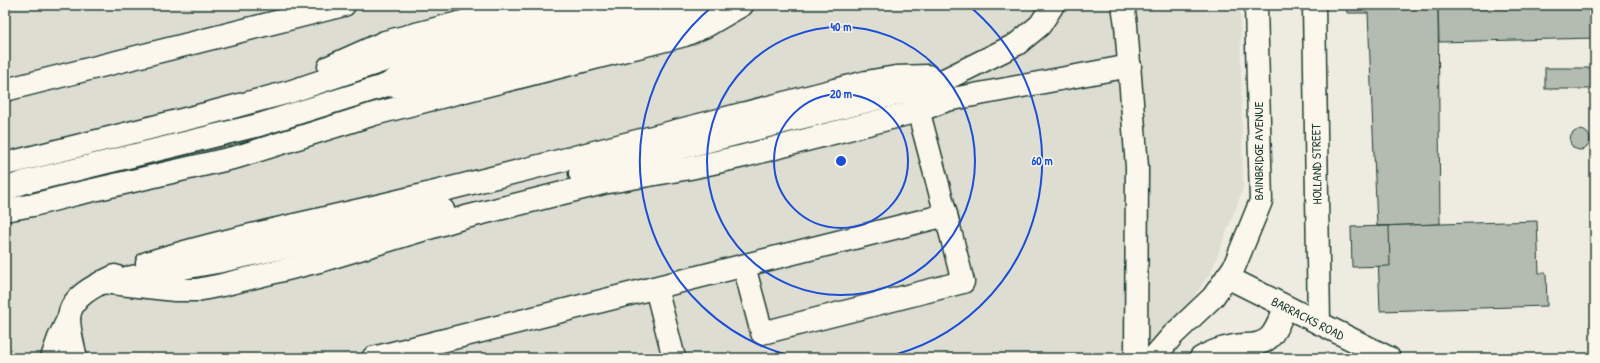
<svg xmlns="http://www.w3.org/2000/svg" width="1600" height="363" font-family="'Patrick Hand',sans-serif">
<style>
.built{fill:#ddddd2}
.building{fill:#b4bbb0;stroke:#1f3d34}
.lines{fill:none;stroke-linecap:round;stroke-linejoin:round}
.minor-casing{stroke:#1f3d34;stroke-width:25}
.minor{stroke:#fbf7ec;stroke-width:22}
.ring{fill:none;stroke:#1d4ed8;stroke-width:2}
.labels{text-anchor:middle;dominant-baseline:central;stroke-width:3;stroke-linejoin:round;paint-order:stroke}
.street-label{font-size:13px;fill:#1f3d34;stroke:#fbf7ec}
.centre{fill:#1d4ed8;stroke:#fbf7ec;stroke-width:2}
.ring-label{font-size:12px;text-anchor:middle;font-weight:bold;fill:#1d4ed8;stroke:#fbf7ec;stroke-width:3;stroke-linejoin:round;paint-order:stroke}
</style>
<rect width="100%" height="100%" fill="#eeece1"/>
<filter id="ink" filterUnits="userSpaceOnUse"><feTurbulence type="fractalNoise" baseFrequency=".025" numOctaves="2"/><feDisplacementMap in="SourceGraphic" scale="8" xChannelSelector="R" yChannelSelector="G"/><feConvolveMatrix kernelMatrix="1 2 1 2 8 2 1 2 1" color-interpolation-filters="sRGB"/></filter>
<g filter="url(#ink)">
<polygon class="built" points="5,5 1240,5 1243,189 1212,270 1152,358 5,358"/>
<g class="building">
<polygon points="1346,5 1438,5 1440,224 1377,226 1368,13 1347,13"/>
<polygon points="1438,5 1595,5 1595,38 1439,42"/>
<rect x="1545" y="68" width="50" height="21"/>
<circle cx="1580" cy="140" r="10"/>
<polygon points="1537,221 1539,273 1546,273 1547,306 1380,311 1377,226"/>
<polygon points="1389,226 1390,266 1352,267 1351,227"/>
</g>
<g class="lines">
<g class="minor-casing">
<g id="minor">
<polyline points="1123,5 1126,25 1137,167 1136,358"/>
<polyline points="1314,5 1319,323"/>
<polyline points="329,67 385,42 528,5"/>
<polyline points="388,85 403,87 420,86 712,12"/>
<polyline points="5,90 344,5"/>
<polyline points="5,164 210,113 289,92 394,57 597,5"/>
<polyline points="580,173 936,84 1017,44 1040,25 1053,5"/>
<polyline points="5,189 25,182 259,125 387,85 402,75 415,70 667,5"/>
<polyline points="5,210 33,205 76,194 237,157 374,114 685,35 706,26 742,5"/>
<path d="M 147,263 C 234,236 323,220 411,198 C 563,161 714,121 866,82 L 896,77 L 928,76"/>
<polyline points="744,266 762,333 963,282 946,215"/>
<polyline points="1227,277 1389,358"/>
<polyline points="126,278 217,262 380,226 443,210"/>
<polyline points="102,282 175,290 197,290 222,285 323,260 462,218 603,183 690,168 744,156 918,111 947,100 1130,66"/>
<polyline points="656,288 674,358"/>
<polyline points="52,358 59,338 69,317"/>
<path d="M 76,358 C 73,345 69,331 69,318 C 70,296 98,284 115,276"/>
<polyline points="373,358 946,215 915,98"/>
<polyline points="1153,358 1173,335 1213,297 1234,267 1261,201 1256,5"/>
<path d="M 1201,358 C 1210,352 1223,348 1234,346 C 1246,344 1260,347 1270,337 C 1277,330 1281,316 1286,307"/>
</g>
</g>
<use href="#minor" class="minor"/>
</g>
</g>
<g class="ring">
<circle cx="841" cy="161" r="67"/>
<circle cx="841" cy="161" r="134"/>
<path d="M801 358A201 201 0 0 1 713 6M969 6A201 201 0 0 1 881 358"/>
</g>
<g class="labels">
<g class="street-label">
<text transform="translate(1258 151) rotate(-90)">BAINBRIDGE AVENUE</text>
<text transform="translate(1316 164) rotate(-91)">HOLLAND STREET</text>
<text transform="translate(1308 318) rotate(27)">BARRACKS ROAD</text>
</g>
</g>
<circle cx="841" cy="161" r="6" class="centre"/>
<g class="ring-label">
<text x="841" y="31">40 m</text>
<text x="841" y="98">20 m</text>
<text x="1042" y="165">60 m</text>
</g>
<rect width="1600" height="363" fill="none" stroke="#fbf7ec" stroke-width="20"/>
<rect x="10" y="10" width="1580" height="343" fill="none" stroke="#1f3d34" stroke-width="1.5" filter="url(#ink)"/>
</svg>
